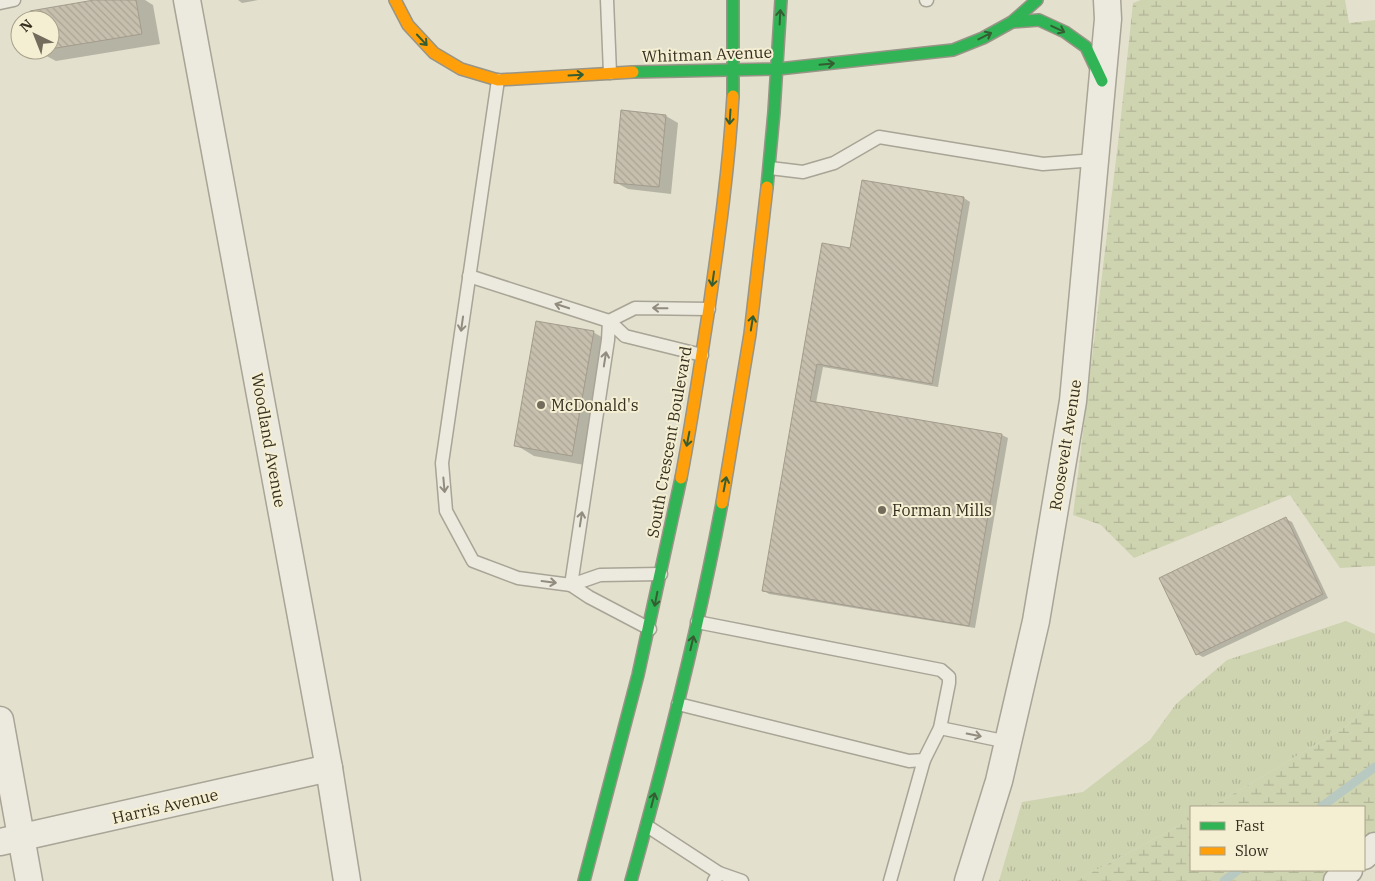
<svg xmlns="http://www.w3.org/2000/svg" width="1375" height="881" font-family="'IBM Plex Serif',serif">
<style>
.grass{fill:url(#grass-tufts)}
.wetland{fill:url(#wetland-marsh)}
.shadow{fill:#0003}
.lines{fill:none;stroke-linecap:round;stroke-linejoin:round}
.stream{stroke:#b8c9c1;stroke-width:9}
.building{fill:url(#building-back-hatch);stroke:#a39c8d}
.lane-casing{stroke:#a8a496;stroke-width:15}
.street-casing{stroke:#a8a496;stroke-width:29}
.fast-casing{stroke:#989486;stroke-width:14}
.slow-casing{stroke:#989486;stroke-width:14}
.lane{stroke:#ece9de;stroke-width:12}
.street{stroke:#ece9de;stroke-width:26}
.fast{stroke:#30b455;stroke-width:11}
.slow{stroke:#ff9f0a;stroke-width:11}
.oneway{stroke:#345d32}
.oneway2{stroke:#918c7e}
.poi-dot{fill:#736c5c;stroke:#f4efd3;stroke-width:2}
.labels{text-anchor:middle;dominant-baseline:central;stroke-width:4;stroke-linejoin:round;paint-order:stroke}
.street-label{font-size:16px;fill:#362e1f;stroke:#f4efd3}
.poi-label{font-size:16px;fill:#362e1f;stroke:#f4efd3;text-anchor:start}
</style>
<defs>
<pattern id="grass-tufts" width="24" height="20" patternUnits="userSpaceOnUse" patternTransform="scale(1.25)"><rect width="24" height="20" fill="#ced3b0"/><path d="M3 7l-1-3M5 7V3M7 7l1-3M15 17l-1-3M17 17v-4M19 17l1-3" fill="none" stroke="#b2b597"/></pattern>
<pattern id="wetland-marsh" width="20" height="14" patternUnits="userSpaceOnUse" patternTransform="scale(1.25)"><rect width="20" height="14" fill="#ced3b0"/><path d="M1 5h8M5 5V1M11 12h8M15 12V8" fill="none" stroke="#b2b597"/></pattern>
<pattern id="building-back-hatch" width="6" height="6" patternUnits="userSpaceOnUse" patternTransform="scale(1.25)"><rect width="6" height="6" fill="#c6bfae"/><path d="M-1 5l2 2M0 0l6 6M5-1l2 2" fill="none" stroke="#aba495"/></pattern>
</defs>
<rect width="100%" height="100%" fill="#e3e0cd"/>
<polygon class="grass" points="1346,621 1375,634 1375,697 1347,726 1211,807 1191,807 1191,819 1076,881 999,881 1022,802 1083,792 1150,740 1176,704 1227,660"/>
<g class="wetland">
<polygon points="1141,0 1345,0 1349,23 1375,20 1375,566 1340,568 1290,495 1134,558 1101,525 1073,515 1119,135 1133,3"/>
<polygon points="1375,697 1375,847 1364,856 1364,807 1211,807 1347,726"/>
<polygon points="1191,819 1191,870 1345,870 1330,881 1076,881"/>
</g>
<g class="shadow">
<polygon points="102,0 145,0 153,5 160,44 56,61 37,51 50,50 50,20 32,20"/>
<polygon points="238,0 258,0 242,3"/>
<polygon points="666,116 678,123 671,194 628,189 615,182"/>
<polygon points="863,181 964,198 970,202 938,387 823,367 816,403 1002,435 1008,438 975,628 769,594 763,590 823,245 851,250"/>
<polygon points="593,332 612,343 590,466 534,456 516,445"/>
<polygon points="1286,519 1292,522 1328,598 1203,657 1197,654"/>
</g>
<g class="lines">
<g class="stream">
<polyline points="1321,807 1375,767"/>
<polyline points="1224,881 1238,870"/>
</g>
</g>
<g class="building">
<polygon points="94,0 136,0 142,34 50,49 50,20 31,20 30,11"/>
<polygon points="621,110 666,115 659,187 614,183"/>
<polygon points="862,180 964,197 932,384 817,364 810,401 1002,434 969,626 762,591 822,243 850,248"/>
<polygon points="536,321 594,331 572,456 514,446"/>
<polygon points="1286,517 1323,594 1196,655 1159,578"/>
</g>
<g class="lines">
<g class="lane-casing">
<g id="lane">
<polyline points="607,0 610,73"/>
<polyline points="926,0 927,0"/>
<polyline points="0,3 14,0"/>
<polyline points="498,80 442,463 446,511 473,561 518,578 571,585 600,575 661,574"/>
<polyline points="770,168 803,172 834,163 879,137 1043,164 1095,160"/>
<polyline points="469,276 609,321 625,336 702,355"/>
<polyline points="609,321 635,308 709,309"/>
<polyline points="571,585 608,340 609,321"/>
<polyline points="571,585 589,597 650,629"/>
<polyline points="678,704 909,761 924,760 940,728 949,683 949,677 941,670 697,622"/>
<polyline points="940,728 1008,742"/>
<polyline points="647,826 719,873"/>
<polyline points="714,881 719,873 742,881"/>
<polyline points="890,881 924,760"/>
</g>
</g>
<g class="street-casing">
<g id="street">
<polyline points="187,0 329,768 347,881"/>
<polyline points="0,720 29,881"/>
<polyline points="0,842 329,768"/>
<polyline points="1364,856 1375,846"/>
<polyline points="968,881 999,781 1036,621 1073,401 1108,19 1107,0"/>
<polyline points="1337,881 1349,870"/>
</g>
</g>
<g class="fast-casing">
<g id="fast">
<polyline points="1012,22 1039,20 1065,32 1086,47 1102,81"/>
<polyline points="633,72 778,69 953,50 983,38 1012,22 1037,0"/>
<polyline points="733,96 733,0"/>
<polyline points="767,187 774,112 781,0"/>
<polyline points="584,881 638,675 681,478"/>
<path d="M 631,881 C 666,756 698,631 722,503"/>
</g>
</g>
<g class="slow-casing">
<g id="slow">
<polyline points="395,0 408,25 434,53 461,69 498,80 633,72"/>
<path d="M 681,478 C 692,421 700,365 709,308 C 719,238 729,167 733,96"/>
<polyline points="722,503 750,334 767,187"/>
</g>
</g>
<use href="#lane" class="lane"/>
<use href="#street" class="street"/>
<use href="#fast" class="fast"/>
<use href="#slow" class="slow"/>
</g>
<defs><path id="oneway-shaft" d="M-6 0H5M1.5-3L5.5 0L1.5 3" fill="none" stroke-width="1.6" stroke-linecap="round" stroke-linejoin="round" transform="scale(1.25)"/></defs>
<g class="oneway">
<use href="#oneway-shaft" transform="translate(780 17) rotate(-87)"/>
<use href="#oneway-shaft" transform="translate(1058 29) rotate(25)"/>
<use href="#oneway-shaft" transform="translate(985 36) rotate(-27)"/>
<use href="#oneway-shaft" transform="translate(422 40) rotate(47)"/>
<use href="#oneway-shaft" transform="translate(827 64) rotate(-5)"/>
<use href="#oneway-shaft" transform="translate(576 75) rotate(-3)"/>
<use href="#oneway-shaft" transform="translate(730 117) rotate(94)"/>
<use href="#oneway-shaft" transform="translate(713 279) rotate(98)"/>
<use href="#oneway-shaft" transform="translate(752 323) rotate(-81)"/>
<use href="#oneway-shaft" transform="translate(688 439) rotate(101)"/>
<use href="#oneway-shaft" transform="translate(725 484) rotate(-79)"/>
<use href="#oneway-shaft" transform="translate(656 599) rotate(101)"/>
<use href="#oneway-shaft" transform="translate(692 643) rotate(-77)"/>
<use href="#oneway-shaft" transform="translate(653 800) rotate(-76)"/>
</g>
<g class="oneway2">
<use href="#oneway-shaft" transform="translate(562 306) rotate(-162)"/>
<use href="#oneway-shaft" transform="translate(660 308) rotate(-179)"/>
<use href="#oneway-shaft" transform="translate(462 324) rotate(98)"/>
<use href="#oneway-shaft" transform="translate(605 359) rotate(-81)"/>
<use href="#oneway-shaft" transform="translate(444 485) rotate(85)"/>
<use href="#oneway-shaft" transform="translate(581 519) rotate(-81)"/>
<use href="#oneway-shaft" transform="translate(549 582) rotate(7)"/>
<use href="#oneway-shaft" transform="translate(974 735) rotate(11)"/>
</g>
<g class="poi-dot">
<circle cx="541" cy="405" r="5"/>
<circle cx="882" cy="510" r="5"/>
</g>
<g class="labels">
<g class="street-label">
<text transform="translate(707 54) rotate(-2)">Whitman Avenue</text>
<text transform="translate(269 440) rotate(80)">Woodland Avenue</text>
<text transform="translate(669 442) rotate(-80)">South Crescent Boulevard</text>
<text transform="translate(1065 445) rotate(-81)">Roosevelt Avenue</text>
<text transform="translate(165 806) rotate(-13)">Harris Avenue</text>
</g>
<g class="poi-label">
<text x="551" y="405">McDonald's</text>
<text x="892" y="510">Forman Mills</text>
</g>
</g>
<rect x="1190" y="806" width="175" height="65" fill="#f4efd3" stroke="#a8a28b"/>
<rect x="1200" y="822" width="25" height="8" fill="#30b455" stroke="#a8a28b"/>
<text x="1235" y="831" font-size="15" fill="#362e1f">Fast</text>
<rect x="1200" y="847" width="25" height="8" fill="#ff9f0a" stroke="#a8a28b"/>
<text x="1235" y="856" font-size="15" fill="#362e1f">Slow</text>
<g transform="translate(35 35) rotate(317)"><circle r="24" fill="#f4efd3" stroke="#a8a28b"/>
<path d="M0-4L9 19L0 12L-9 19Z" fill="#736c5c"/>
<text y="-8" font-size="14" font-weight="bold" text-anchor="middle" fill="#362e1f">N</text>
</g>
</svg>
